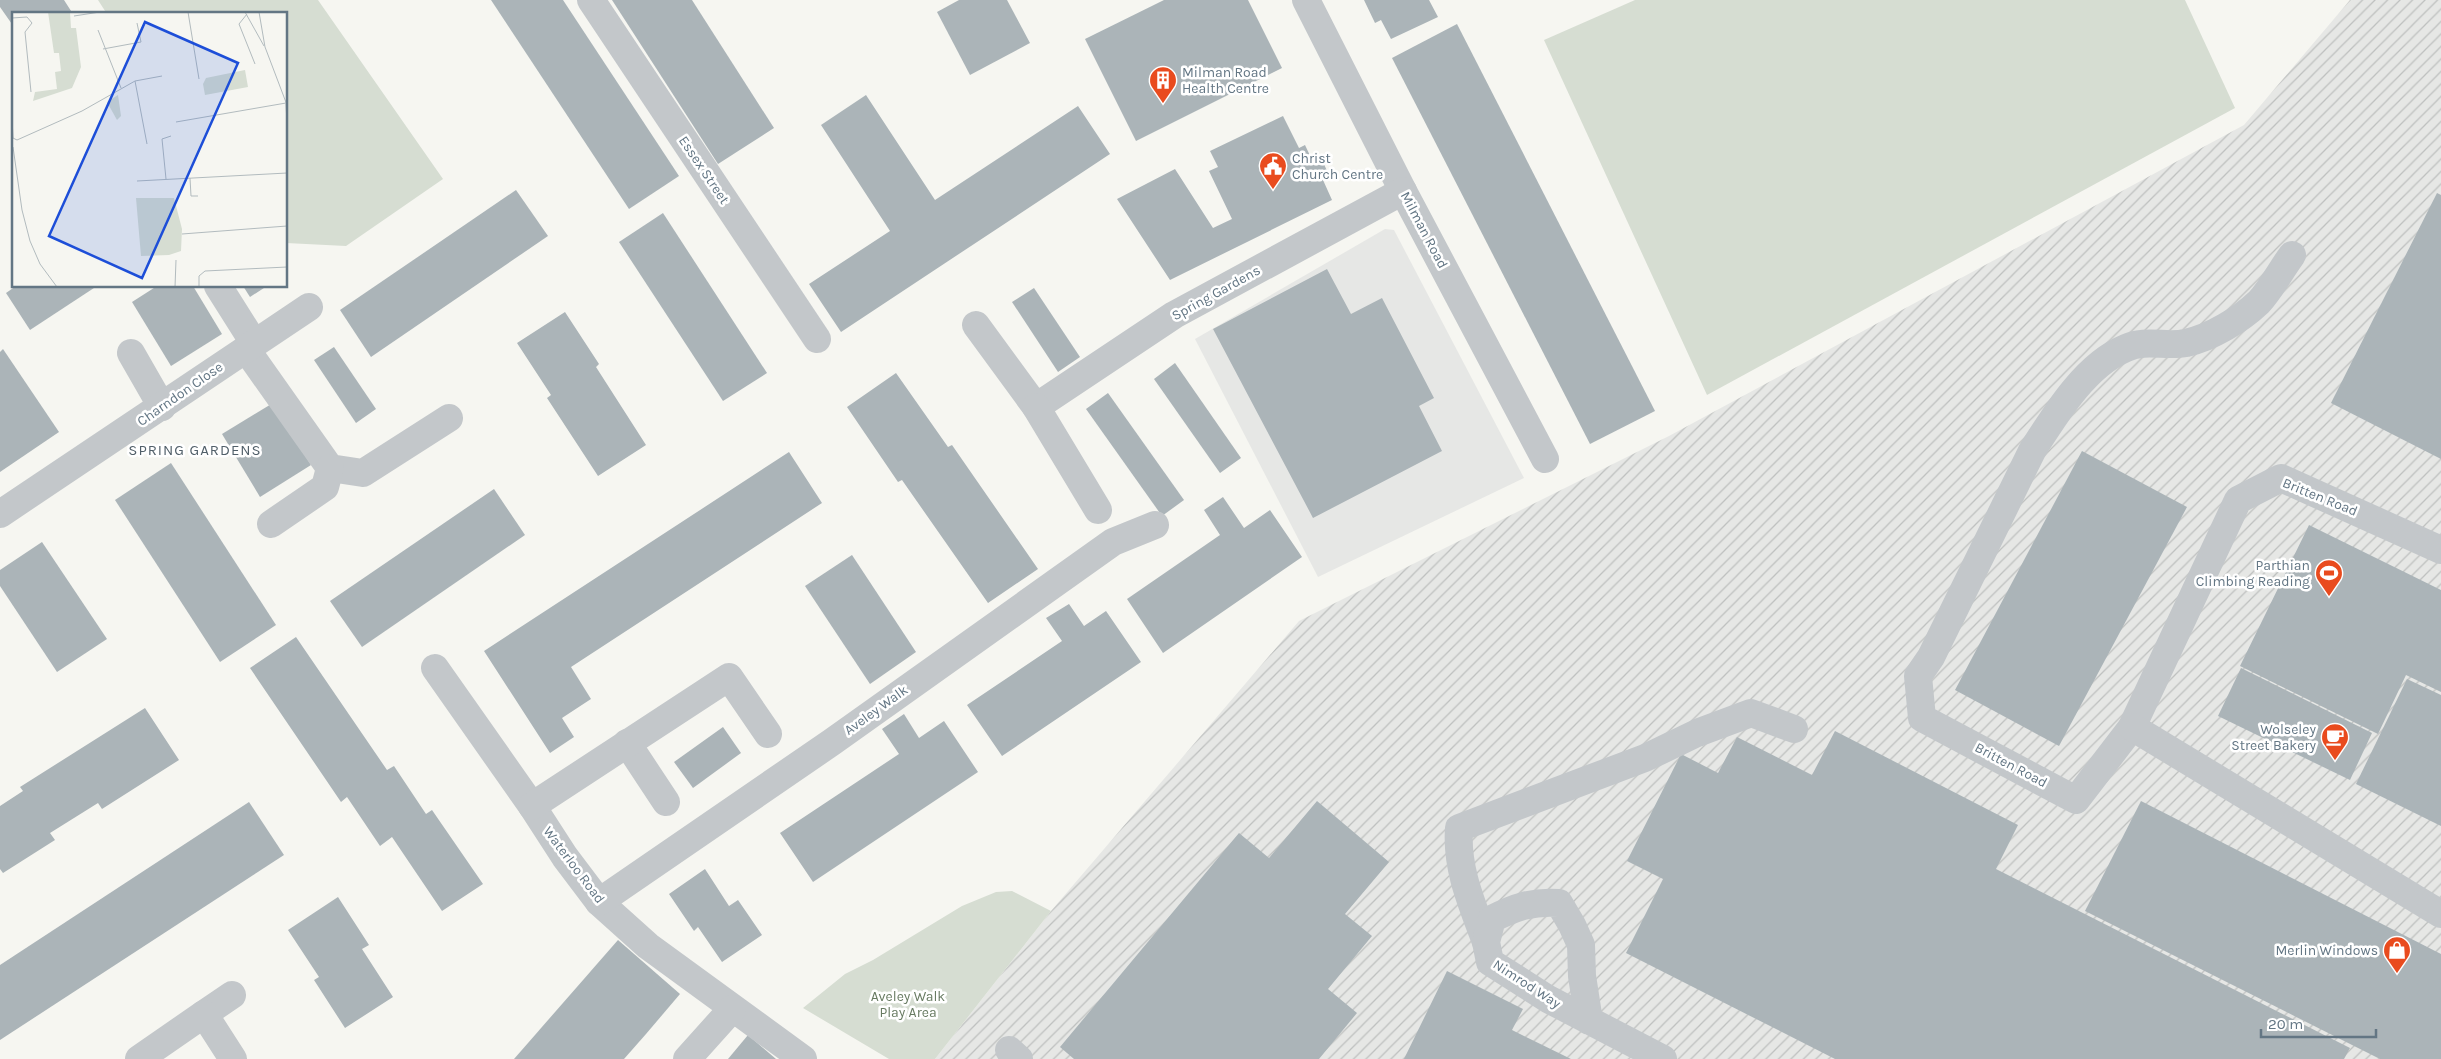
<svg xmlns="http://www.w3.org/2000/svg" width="2441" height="1059" font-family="Karla,sans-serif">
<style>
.built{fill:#e6e7e5}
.industrial{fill:url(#industrial-furrows)}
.green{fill:#d6ddd2}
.building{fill:#abb4b8}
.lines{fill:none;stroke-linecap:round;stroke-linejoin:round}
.minor{stroke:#c3c7ca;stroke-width:28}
.labels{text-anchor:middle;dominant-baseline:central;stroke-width:5;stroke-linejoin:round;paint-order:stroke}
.poi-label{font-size:14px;fill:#637684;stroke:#fff;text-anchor:end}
.street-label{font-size:14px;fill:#637684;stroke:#fff}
.park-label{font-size:14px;fill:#687b62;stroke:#fff}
.neighbourhood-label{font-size:15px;letter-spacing:1px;fill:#515f69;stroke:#fff}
.inset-road{fill:none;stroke:#b2bbbe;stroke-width:1}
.view{fill:#1d4ed8;fill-opacity:0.15;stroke:#1d4ed8;stroke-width:2.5}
.inset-edge{fill:none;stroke:#637684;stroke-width:2.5}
</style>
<defs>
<pattern id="industrial-furrows" width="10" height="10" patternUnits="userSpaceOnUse" patternTransform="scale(1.25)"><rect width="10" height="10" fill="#e6e7e5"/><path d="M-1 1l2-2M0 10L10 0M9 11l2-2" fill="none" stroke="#bec0bf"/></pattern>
</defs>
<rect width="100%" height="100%" fill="#f6f6f1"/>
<polygon class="built" points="1385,229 1394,230 1524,478 1318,577 1195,339"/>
<polygon class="industrial" points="2350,0 2441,0 2441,1059 935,1059 1051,911 1299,621 1669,436 2244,125"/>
<g class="green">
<polygon points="98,0 318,0 443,179 346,246 286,243 286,14 107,14"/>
<polygon points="1635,0 2185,0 2235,108 1707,395 1544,40"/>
<polygon points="1012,891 1051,911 935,1059 889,1059 803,1008 845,974 873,960 962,906 996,892"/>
</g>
<g class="building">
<polygon points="0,0 64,0 73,14 14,14 14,27 0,7"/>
<polygon points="491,0 563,0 679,176 629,209"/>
<polygon points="612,0 692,0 774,128 718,164"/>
<polygon points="959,0 1007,0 1030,43 970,75 937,12"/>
<polygon points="1164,0 1248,0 1282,68 1136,141 1085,39"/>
<polygon points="1364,0 1429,0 1438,17 1391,39 1381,20 1375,23"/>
<polygon points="1457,24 1655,411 1590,444 1392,58"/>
<polygon points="866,95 935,200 1078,106 1110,154 841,332 809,284 890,231 821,125"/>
<polygon points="1283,116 1299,148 1305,145 1313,162 1321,158 1330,177 1323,180 1332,200 1170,280 1117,199 1175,169 1213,228 1232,219 1209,171 1218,167 1210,151"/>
<polygon points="516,190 548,236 371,357 340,310"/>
<polygon points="2437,193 2441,195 2441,459 2331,403"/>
<polygon points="663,213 767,373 723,401 619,242"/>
<polygon points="1327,269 1351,314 1382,298 1434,398 1419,406 1442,451 1313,518 1213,329"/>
<polygon points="16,286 97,286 30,330 6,293"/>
<polygon points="157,286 193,286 222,334 171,366 132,302"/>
<polygon points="243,286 267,286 250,297"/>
<polygon points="1034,288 1080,357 1058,372 1012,302"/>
<polygon points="565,312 599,364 596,367 646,445 598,476 547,398 551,395 517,343"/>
<polygon points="334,347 376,409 356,423 314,360"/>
<polygon points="3,349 59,432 0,472 0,352"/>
<polygon points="1175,363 1241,458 1220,473 1154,379"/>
<polygon points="896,373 948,447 952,445 1038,569 988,603 902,480 898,482 847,407"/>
<polygon points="1108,393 1184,500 1162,516 1086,409"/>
<polygon points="273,403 311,465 260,497 222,434"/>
<polygon points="2082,451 2187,507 2059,746 1955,690"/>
<polygon points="789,452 822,503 571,667 591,699 562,718 574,737 550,753 484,651"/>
<polygon points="171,463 276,625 220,662 115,500"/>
<polygon points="494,489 525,535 362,647 330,601"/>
<polygon points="1223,497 1244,528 1270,510 1302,557 1163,653 1127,599 1220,535 1204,510"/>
<polygon points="2309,525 2441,590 2441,692 2406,675 2378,734 2240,666"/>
<polygon points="42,542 107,639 57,672 0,586 0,570"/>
<polygon points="852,555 916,652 870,684 805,586"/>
<polygon points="1069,604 1084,626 1106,611 1141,662 1002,756 967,705 1062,641 1046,618"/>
<polygon points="296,637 387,770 394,766 426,814 432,810 483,884 442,911 392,837 380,846 347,797 341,802 250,668"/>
<polygon points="2241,668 2372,733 2350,780 2218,716"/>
<polygon points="2407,679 2441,695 2441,826 2356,784"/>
<polygon points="145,708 179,760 102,809 98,803 50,833 55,840 3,873 0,869 0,806 23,791 20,787"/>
<polygon points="904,714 919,738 944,721 978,772 813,882 780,833 899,754 882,729"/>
<polygon points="723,727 741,753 693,788 674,762"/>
<polygon points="1835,731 2018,825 1996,869 2350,1048 2344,1059 1835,1059 1626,953 1663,879 1627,861 1681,754 1718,773 1737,737 1812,775"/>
<polygon points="1317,801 1389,862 1345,914 1372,936 1328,989 1357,1013 1319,1059 1074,1059 1060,1047 1239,833 1269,858"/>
<polygon points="2141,801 2441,954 2441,1059 2380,1059 2085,911"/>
<polygon points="249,802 284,855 0,1040 0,965"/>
<polygon points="705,869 729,906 738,900 762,935 722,962 698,927 694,931 669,894"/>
<polygon points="338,897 369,945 362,949 393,997 345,1028 314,980 319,977 288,930"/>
<polygon points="618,940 680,994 646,1034 624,1059 514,1059"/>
<polygon points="1447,971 1523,1009 1512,1030 1571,1059 1404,1059"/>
<polygon points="748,1035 776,1059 728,1059"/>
</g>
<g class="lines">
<g class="minor">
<polyline points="591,0 817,339"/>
<polyline points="1306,0 1403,191 1545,459"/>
<path d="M 2292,255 C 2281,270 2271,289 2259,302 C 2240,320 2212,337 2186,343 C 2166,347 2145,339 2126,348 C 2085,365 2055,415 2032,451 L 1931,657 L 1918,676 L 1922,718 L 2076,800 L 2132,727 L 2238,500 L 2281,478 L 2441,550"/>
<polyline points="218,286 254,343"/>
<polyline points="976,325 1036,407 1174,315 1403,191"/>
<polyline points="246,349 330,468 363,473 449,418"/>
<polyline points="131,353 162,407"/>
<polyline points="1036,407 1098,510"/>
<polyline points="0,514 309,307"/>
<polyline points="271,524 325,487 330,468"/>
<polyline points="435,668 532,806 565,857 599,902 648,946 803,1059"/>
<polyline points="2132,727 2441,914"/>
<polyline points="627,743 666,802"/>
<polyline points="532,806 729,677 768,734"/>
<polyline points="599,902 832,742 1113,542 1155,525"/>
<path d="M 1486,942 C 1472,904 1456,869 1459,828 L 1645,758 L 1697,733 L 1751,713 L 1794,729"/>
<polyline points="204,1014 232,995"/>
<path d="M 1589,1021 L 1582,976 L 1581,945 L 1572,925 L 1559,903 C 1533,901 1515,907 1492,919 L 1486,942 L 1490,962 L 1548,999 L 1663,1059"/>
<polyline points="1009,1050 1019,1059"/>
<polyline points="139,1059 204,1014 233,1059"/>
<polyline points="687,1059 732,1009"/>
</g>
</g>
<defs>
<g id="building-pin" transform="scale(1.4375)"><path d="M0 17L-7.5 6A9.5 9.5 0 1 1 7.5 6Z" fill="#e94b1e" stroke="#fff"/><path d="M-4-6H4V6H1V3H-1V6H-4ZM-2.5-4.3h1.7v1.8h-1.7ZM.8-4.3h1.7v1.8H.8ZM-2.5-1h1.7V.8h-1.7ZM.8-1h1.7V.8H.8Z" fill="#fff"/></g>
<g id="civic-pin" transform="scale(1.4375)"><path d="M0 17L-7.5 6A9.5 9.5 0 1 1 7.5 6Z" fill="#e94b1e" stroke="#fff"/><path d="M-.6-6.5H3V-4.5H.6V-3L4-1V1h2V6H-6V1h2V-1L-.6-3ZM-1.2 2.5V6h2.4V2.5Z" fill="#fff"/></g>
<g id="stadium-pin" transform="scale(1.4375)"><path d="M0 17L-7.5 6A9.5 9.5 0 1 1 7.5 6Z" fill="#e94b1e" stroke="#fff"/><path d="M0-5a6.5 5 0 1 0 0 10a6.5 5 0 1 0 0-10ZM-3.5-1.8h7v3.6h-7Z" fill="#fff"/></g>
<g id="cafe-pin" transform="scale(1.4375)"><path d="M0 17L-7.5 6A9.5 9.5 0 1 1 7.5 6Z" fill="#e94b1e" stroke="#fff"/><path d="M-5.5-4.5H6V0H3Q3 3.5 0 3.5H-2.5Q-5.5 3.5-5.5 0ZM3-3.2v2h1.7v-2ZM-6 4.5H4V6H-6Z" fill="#fff"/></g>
<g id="shop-pin" transform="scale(1.4375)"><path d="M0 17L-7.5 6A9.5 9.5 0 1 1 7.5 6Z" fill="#e94b1e" stroke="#fff"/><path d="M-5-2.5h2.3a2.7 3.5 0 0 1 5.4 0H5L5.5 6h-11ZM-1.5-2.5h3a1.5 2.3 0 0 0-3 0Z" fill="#fff"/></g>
</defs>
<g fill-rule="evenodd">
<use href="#building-pin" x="1163" y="80"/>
<use href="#civic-pin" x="1273" y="166"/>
<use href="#stadium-pin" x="2329" y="573"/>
<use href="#cafe-pin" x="2335" y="737"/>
<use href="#shop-pin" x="2397" y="950"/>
</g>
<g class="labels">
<g class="poi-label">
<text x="1182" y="72" text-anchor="start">Milman Road<tspan x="1182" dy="16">Health Centre</tspan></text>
<text x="1292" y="158" text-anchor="start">Christ<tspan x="1292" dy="16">Church Centre</tspan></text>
<text x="2310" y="565">Parthian<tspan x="2310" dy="16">Climbing Reading</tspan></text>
<text x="2316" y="729">Wolseley<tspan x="2316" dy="16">Street Bakery</tspan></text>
<text x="2378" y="950">Merlin Windows</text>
</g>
<g class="street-label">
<text transform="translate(704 170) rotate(56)">Essex Street</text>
<text transform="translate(1424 230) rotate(62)">Milman Road</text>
<text transform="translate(1216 293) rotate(-29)">Spring Gardens</text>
<text transform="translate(180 394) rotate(-35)">Charndon Close</text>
<text transform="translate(2320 497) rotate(22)">Britten Road</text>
<text transform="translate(876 710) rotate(-36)">Aveley Walk</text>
<text transform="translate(2011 765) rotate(28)">Britten Road</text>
<text transform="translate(574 865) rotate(53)">Waterloo Road</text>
<text transform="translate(1527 984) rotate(33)">Nimrod Way</text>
</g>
<g class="park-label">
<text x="908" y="996">Aveley Walk<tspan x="908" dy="16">Play Area</tspan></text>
</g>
<g class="neighbourhood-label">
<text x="195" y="450">SPRING GARDENS</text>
</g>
</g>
<g transform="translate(12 12)">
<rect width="275" height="275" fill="#f6f6f1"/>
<path d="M 36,0 L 58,0 L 59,16 L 64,16 L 69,55 L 60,76 L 21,89 L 23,80 L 45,77 L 43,60 L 49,59 L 47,41 L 42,41 ZM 233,58 L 236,75 L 193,83 L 191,72 L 194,66 ZM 106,83 L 109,104 L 105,108 L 95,90 ZM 124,186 L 162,186 L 170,217 L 169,239 L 157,243 L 129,244 Z" fill="#d6ddd2"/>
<path class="inset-road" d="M 176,0 L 187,67M 233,0 L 252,34M 247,0 L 253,35 L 275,93M 235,2 L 227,12 L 243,52M 62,4 L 88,0M 15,5 L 20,11 L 13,20 L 19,80M 0,6 L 15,5M 86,18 L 109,76M 91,37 L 129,30 L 125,11M 123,69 L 135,132M 274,92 L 275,111M 0,106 L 1,126 L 5,128 L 70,99 L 123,69 L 150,64M 164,110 L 274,91M 1,135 L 10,198 L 18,229 L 28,252 L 45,275M 275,162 L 275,215M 178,166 L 179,184 L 186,184M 154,167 L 150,127 L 159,124M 125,169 L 275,161M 170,222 L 275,214M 163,275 L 164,248M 187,275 L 187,264 L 193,259 L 275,255"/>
<path class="view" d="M 133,10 L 226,51 L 130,266 L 37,224 Z"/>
<rect width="275" height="275" class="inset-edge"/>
</g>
<path d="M2261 1029v8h115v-8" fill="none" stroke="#637684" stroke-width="2.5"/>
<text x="2268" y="1029" font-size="15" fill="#637684" stroke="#ffffff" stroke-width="4" paint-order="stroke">20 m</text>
</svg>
